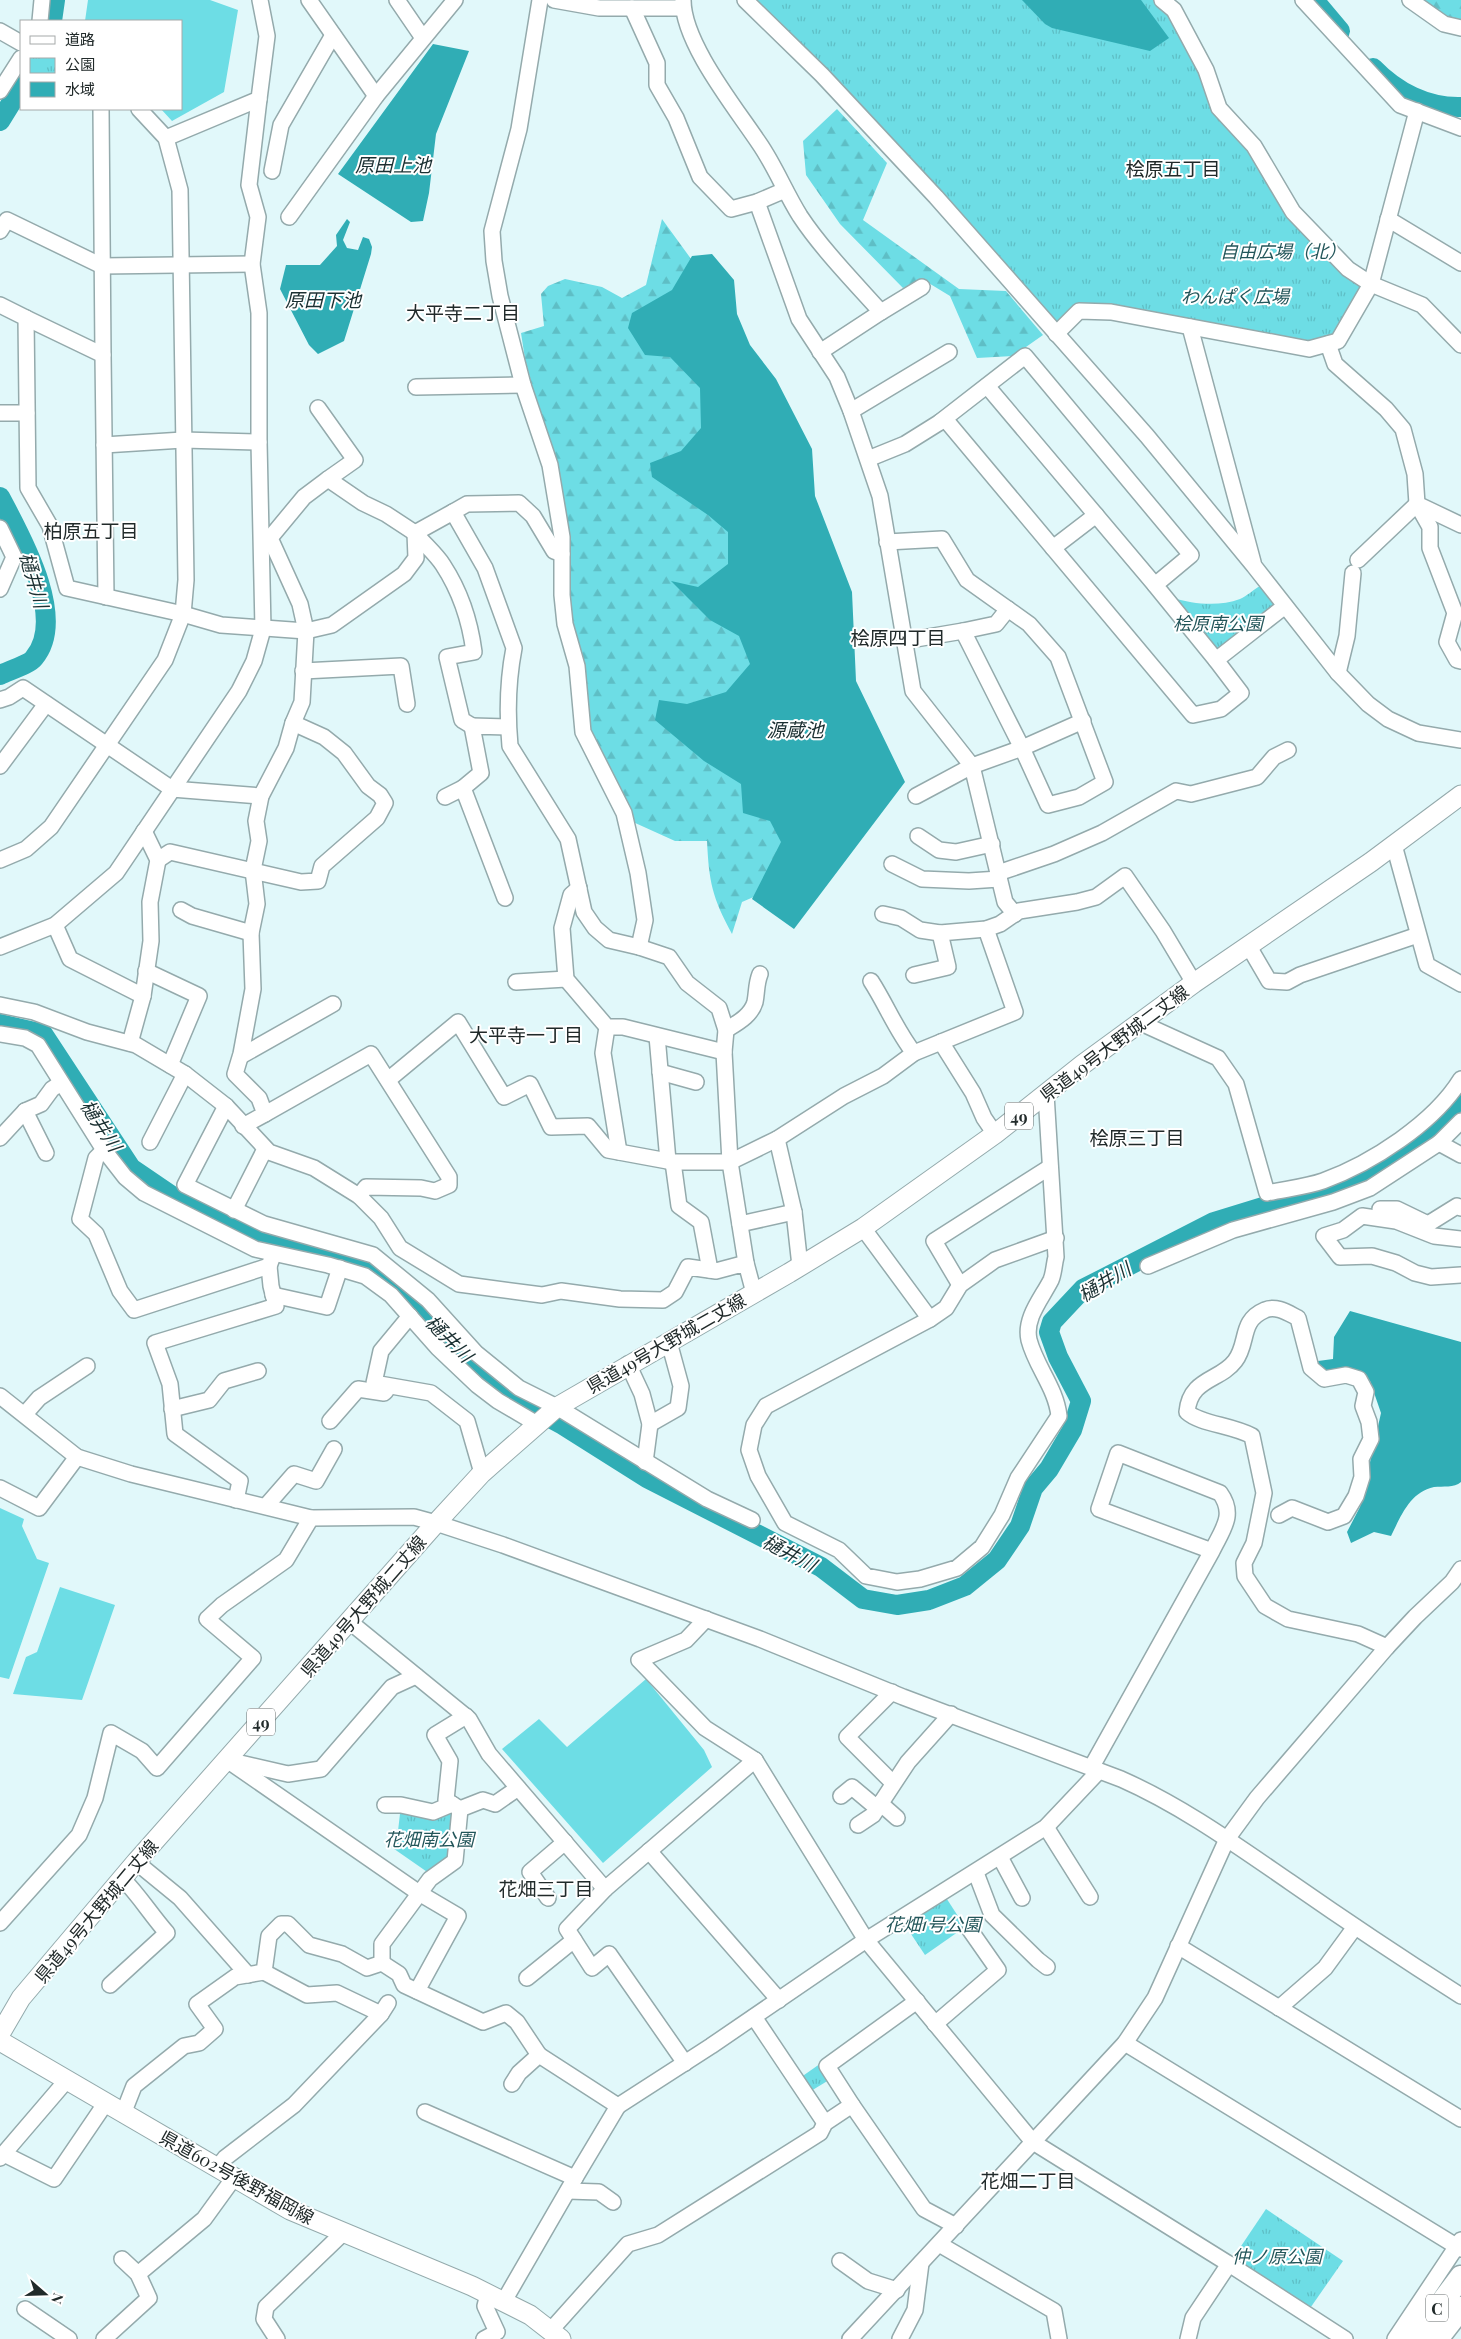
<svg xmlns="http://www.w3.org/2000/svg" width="1461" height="2339" font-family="'Playfair Display','Noto Sans JP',serif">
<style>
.grass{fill:#6ddde5}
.forest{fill:url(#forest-firs)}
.park{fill:url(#park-tufts)}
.water{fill:#30adb5}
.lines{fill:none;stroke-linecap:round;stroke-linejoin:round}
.river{stroke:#30adb5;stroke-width:20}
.minor-casing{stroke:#94aaac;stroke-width:18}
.major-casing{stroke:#94aaac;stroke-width:21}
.highway-casing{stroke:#94aaac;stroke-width:25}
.minor{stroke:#fff;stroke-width:15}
.major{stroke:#fff;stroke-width:19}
.highway{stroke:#fff;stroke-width:22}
.labels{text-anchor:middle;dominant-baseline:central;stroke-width:4;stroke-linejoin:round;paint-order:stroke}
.shield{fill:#fff;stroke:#646a6a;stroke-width:1}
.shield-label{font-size:16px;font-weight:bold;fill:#212a2a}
.park-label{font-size:18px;font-style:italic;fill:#23565a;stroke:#fff}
.street-label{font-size:18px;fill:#212a2a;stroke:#fff}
.water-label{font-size:19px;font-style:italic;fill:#1b3032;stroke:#fff}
.neighbourhood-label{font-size:19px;fill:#212a2a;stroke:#fff}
</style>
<defs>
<pattern id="forest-firs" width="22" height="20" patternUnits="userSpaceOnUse" patternTransform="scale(1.25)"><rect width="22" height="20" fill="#6ddde5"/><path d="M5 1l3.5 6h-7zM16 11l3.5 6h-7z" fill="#5ebec5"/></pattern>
<pattern id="park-tufts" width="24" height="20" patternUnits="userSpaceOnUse" patternTransform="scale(1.25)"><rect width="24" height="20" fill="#6ddde5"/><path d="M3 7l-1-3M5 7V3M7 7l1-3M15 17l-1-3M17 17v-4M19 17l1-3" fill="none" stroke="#5ebec5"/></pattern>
</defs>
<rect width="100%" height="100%" fill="#e1f8fa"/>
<g class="grass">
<polygon points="88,0 210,0 238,10 224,92 172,121 161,109 181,109 181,21 85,21"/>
<polygon points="0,1508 24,1519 22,1526 37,1559 49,1563 9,1679 0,1677"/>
<polygon points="60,1587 115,1605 82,1700 13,1694 26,1657 37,1652"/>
<polygon points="646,1679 704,1750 712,1767 603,1863 502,1749 539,1719 567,1747"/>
</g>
<g class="forest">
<polygon points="1420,0 1461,0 1461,23 1450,20"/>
<polygon points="837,109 887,163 863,220 959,289 1006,291 1043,335 1013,356 977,358 950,296 927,282 903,288 840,224 806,175 803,141"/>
<path d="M 662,219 L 694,263 L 680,358 L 708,391 L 734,525 L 749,632 L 759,668 L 732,769 L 774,816 L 791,846 L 765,892 L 742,902 L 732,934 C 712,897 709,882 707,841 L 675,841 L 633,822 L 587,731 L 566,597 L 553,464 L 525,359 L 521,333 L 544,326 L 541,294 L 548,286 L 565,279 L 602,287 L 622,298 L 646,285 Z"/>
</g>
<g class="park">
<polygon points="742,0 1162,0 1219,108 1293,212 1371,284 1338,341 1309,349 1079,311 1056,334"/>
<path d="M 1260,586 L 1275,604 L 1215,653 L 1173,598 C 1193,604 1219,607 1240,599 C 1247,596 1253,590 1260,586 Z"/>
<polygon points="452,1804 455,1861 433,1876 387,1844 398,1831 401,1805 413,1809"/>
<polygon points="943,1893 965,1927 925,1955 901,1919"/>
<polygon points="824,2061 834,2077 806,2094 797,2080"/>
<polygon points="1266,2209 1343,2261 1306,2314 1229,2264"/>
</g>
<g class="water">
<polygon points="1022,0 1141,0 1169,38 1150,51 1052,28 1045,24"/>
<polygon points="433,44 469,51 436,134 429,193 423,221 411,222 338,174"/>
<polygon points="347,219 350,222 343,240 347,248 358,250 363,237 369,239 372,247 371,254 344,341 318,354 309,345 280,289 286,265 320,265 337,246 336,235"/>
<polygon points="712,254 734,280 737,314 750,345 776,379 812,449 815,496 852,592 856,681 905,782 794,929 752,899 781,842 770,821 743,813 741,784 704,761 655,720 659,700 687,704 726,692 750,664 739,636 710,620 671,581 698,587 728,564 728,532 708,515 652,477 650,463 681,451 701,428 700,388 670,357 645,355 628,328 632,313 672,290 692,256"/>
<path d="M 1350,1311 L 1461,1342 L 1461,1482 C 1454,1488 1443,1486 1434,1487 C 1410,1492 1401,1516 1391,1536 L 1374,1532 L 1351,1543 L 1347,1532 L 1360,1507 L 1381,1413 L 1370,1381 L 1349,1368 L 1320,1372 L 1318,1361 L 1333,1359 L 1334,1337 Z"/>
</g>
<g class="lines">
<g class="river">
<polyline points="1314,0 1340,31"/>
<polyline points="52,21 55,0"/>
<path d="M 1373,68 C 1396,92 1427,108 1461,107"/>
<polyline points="0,121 21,87"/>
<path d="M 0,497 C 20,535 68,618 34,658 C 30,664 8,671 0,675"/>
<polyline points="0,1024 43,1034 131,1168 178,1200 270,1243 369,1266 409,1297 506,1394 563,1425 647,1478 821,1567 863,1599 897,1605 929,1600 965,1586 997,1560 1020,1526 1033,1488 1049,1469 1072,1430 1081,1401 1058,1357 1049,1332 1052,1322 1083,1289 1214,1222 1360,1177 1425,1135 1461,1097"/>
</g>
<g class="minor-casing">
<g id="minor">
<polyline points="309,0 376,96"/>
<polyline points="397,0 423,38"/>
<polyline points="540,0 519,129 492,231 494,261 500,296 523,385 550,465 562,537 562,595 565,624 577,666 583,732 624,813 638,873 645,920 639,947"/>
<polyline points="554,0 599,8 683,8"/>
<path d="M 683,0 C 683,43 735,107 759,143 C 775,166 785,192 800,216 C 821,248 855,283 881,312 L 820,352"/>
<polyline points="745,0 822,75 936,197 1147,436 1254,566 1338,673 1368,704 1388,719 1418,733 1461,740"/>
<polyline points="1162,0 1174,10 1206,70 1219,108 1254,146 1293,212 1348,269 1371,284 1422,305 1461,345"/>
<polyline points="1303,0 1400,105 1461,128"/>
<polyline points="1410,0 1444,24 1461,28"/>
<polyline points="632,8 657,63 657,85 676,118 700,177 731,209 757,202 785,190"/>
<polyline points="40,21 42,0"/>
<polyline points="0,31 21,43"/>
<polyline points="0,91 21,58"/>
<polyline points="101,109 103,355"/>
<polyline points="166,138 259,99 267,36 260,0"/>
<polyline points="272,171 281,125 333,35"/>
<polyline points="757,202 799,319 837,377 851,411 880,496 913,691 972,766 1005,902 1015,914"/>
<polyline points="289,217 376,96 455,0"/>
<polyline points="1388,219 1461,263"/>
<polyline points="0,231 7,220 102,266 252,264"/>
<polyline points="0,305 26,318 28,488 50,526 67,588 183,614 221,625 306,631 332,625 404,574 416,558 415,533"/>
<polyline points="881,312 922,287"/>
<polyline points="26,318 103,355 106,597"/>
<polyline points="1190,327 1253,562"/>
<polyline points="1056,334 1079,311 1111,312 1309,349 1338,341 1371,284 1417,111"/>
<polyline points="1328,344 1335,364 1386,409 1403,429 1415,474 1417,504 1461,525"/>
<polyline points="987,386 1155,585"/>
<polyline points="416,387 523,385"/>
<path d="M 318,408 L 355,460 L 328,479 L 363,503 L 386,514 L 415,533 L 453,512 L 485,568 L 514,648 C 508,679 507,714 510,746 L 568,839 L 584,912 L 595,928 L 609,940 L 639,947 L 669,957 L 687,983 L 719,1008 L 726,1030 L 724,1052 L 730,1162 L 746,1263"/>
<polyline points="851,411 949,352"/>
<polyline points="0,413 27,413"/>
<polyline points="940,422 1025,356 1191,555 1155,585 1216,660"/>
<polyline points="104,445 183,440 259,442"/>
<polyline points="868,459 905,444 945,419 1193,715 1221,709 1241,693 1216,660 1285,606"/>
<polyline points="453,512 467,504 519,503 533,516 554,551 562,554"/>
<polyline points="0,528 14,557 0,589"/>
<path d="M 415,533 C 424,544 436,554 443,565 C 460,591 470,621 474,652 L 447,657 L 462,720 L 472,726"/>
<polyline points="887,542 942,539 967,580 1029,624 1058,657 1105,782 1079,797 1048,805 1022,748 963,631 904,641"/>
<polyline points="1053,548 1096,515"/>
<polyline points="1358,560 1417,504 1430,527 1430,548 1455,613 1447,642 1457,660 1461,661"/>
<polyline points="963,631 996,624 1008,609"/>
<polyline points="303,671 401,666 407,704"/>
<polyline points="1338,673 1347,636 1353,573"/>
<polyline points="0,700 9,697 23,688 172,789 261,796"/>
<polyline points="0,766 46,704"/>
<polyline points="916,796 972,766 1022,748 1083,721"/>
<polyline points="445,797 463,788"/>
<polyline points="918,836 939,850 956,852 992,844"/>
<polyline points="1394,845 1427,965 1461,984"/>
<polyline points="0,860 26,849 51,827 165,660 183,614 186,580 180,190 166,138 139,109"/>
<polyline points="158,860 170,852 301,882 318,881 322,866 377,818 385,803 380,795 368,786 344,753 324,737 293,723"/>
<polyline points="892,864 922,879 969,881 999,879"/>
<polyline points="998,873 1054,854 1102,833 1176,791 1191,794 1257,777 1274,757 1288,750"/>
<polyline points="579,888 571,895 562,928 566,979 607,1027 623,1027 724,1052"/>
<polyline points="505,898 463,788 481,773 472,726 508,727"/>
<polyline points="181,910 192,916 251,933"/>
<polyline points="883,914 901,918 920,930 940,933 986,929 1000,924 1019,911 1077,902 1096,897 1125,876 1163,931 1194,983"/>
<polyline points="55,925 70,959 143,996"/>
<polyline points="1248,945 1269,981 1287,982 1300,975 1418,935"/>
<polyline points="0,947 55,925 116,873 239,691 254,661 263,629 259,442 259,313 252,264 258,217 249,185 259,99"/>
<polyline points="146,971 199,996 170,1065"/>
<polyline points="914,975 948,967 940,933"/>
<path d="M 871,981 C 886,1004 897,1032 914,1053"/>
<polyline points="516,982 566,979"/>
<polyline points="0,1005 34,1012 87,1032 136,1045 185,1074 226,1106 269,1152 314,1168 359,1196 381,1218 400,1248 459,1284 542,1295 561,1291 620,1299 663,1300 675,1292 688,1267 716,1271 746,1263 754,1293"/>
<path d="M 1141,1023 L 1218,1058 L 1236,1084 L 1267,1193 C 1285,1189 1306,1187 1323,1181 C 1372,1163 1434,1123 1461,1079"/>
<polyline points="607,1027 603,1053 619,1152"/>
<path d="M 726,1030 C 737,1023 751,1016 755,1002 C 757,992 756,984 760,974"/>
<polyline points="0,1034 25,1038 38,1045 104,1150 125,1177 144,1193 255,1249 328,1265 365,1276 391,1295 438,1348 477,1385 498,1401 537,1424"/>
<polyline points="657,1036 668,1161"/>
<polyline points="941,1042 973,1093 984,1118 995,1134"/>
<polyline points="130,1043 143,996 151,941 150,902 158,860 144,831"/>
<polyline points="241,1056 333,1004"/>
<polyline points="660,1072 696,1082"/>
<polyline points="388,1080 458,1022 504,1097 530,1084 551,1127 588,1126 608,1150 673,1162 730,1162 777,1139 844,1096 883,1076 914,1053 1015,1012 986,929"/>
<polyline points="226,1106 185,1185 264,1224 373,1255 428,1300 476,1353 519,1388 557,1407 707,1499 752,1520"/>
<polyline points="25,1111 46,1153"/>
<polyline points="265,1114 371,1054 449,1177 449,1185 435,1191 421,1188 366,1187 359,1196"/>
<polyline points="243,1126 265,1114 259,1098 235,1074 241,1054 253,989 251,933 257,904 253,870 259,841 256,821 261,796 286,748 293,723 302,702 306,631 300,604 270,538 304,497 328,479"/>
<polyline points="0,1138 25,1111 41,1104 52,1089 61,1083"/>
<polyline points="777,1139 794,1212 800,1266"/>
<polyline points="150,1142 185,1074"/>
<polyline points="1439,1143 1461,1155"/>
<polyline points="104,1150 96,1158 80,1219 96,1234 120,1291 134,1310 269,1266 272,1258"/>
<polyline points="673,1162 679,1206 701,1222 710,1270"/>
<polyline points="1380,1209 1397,1209 1428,1224 1457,1206 1461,1208"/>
<polyline points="234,1210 265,1149"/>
<polyline points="740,1224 794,1212"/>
<path d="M 863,1228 L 930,1319 L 766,1406 L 754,1425 L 749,1450 L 758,1476 L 785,1523 L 839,1550 L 866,1576 L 897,1582 L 920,1579 L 957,1568 L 982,1547 L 1002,1515 L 1018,1478 L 1059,1416 C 1056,1388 1036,1367 1029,1340 C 1024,1318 1042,1298 1051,1280 C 1054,1273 1054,1264 1056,1257 L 1046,1094"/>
<polyline points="1461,1239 1434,1236 1396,1221 1362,1216 1343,1230 1324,1236 1340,1257 1372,1256 1396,1263 1415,1273 1431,1277 1461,1275"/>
<polyline points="1148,1266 1233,1230 1333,1202 1370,1188 1439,1143 1461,1121"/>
<polyline points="960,1285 934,1241 1050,1167"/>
<polyline points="273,1295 327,1307 340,1268"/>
<polyline points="410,1316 381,1351 374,1383 431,1393 467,1421 482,1473"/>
<polyline points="930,1319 946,1308 960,1285 995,1260 1056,1238"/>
<polyline points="628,1364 642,1394 650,1424 645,1462"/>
<path d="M 0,1396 L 77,1457 L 131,1474 L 311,1518 L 414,1517 L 436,1523 L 503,1545 L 760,1639 L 903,1697 L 1121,1779 C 1182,1806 1236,1845 1290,1882 C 1346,1921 1403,1959 1461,1996"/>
<polyline points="172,1409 209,1400 224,1381 258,1371"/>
<polyline points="25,1414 39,1398 87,1366"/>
<polyline points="330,1421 358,1389 384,1393 386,1391"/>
<polyline points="650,1424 678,1408 681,1386 669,1342"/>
<polyline points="0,1488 39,1508 77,1457"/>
<polyline points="236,1500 240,1481 175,1434 170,1384 155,1343 276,1306 271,1286 269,1266"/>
<polyline points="266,1506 294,1474 316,1481 334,1449"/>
<path d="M 1279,1515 L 1292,1508 L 1328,1522 L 1344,1516 L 1356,1496 L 1362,1477 L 1361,1459 L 1371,1439 L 1369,1422 L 1363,1406 L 1366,1392 L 1359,1379 L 1346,1375 L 1324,1379 L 1311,1368 L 1298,1318 C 1288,1313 1276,1305 1265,1310 C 1239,1321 1249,1343 1235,1361 C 1220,1381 1190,1378 1187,1412 C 1200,1424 1232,1425 1252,1436 L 1264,1493 L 1254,1543 L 1244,1563 L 1245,1576 L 1265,1606 L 1288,1619 L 1358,1634 L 1387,1647"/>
<polyline points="706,1619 686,1640 639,1660 705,1728 755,1760 866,1940 1033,2142 1229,2264 1193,2318 1188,2339"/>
<polyline points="350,1622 469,1719 489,1754 605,1889 755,1760"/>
<polyline points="892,1692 847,1737 893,1783"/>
<polyline points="227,1760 419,1893 458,1916 417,1991"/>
<polyline points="236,1762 288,1774 321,1769 392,1687 416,1676"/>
<path d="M 1091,1768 L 1212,1551 C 1222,1530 1236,1515 1220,1493 L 1118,1453 L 1099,1509 L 1212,1551"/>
<polyline points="841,1796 852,1787 877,1808"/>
<polyline points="880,1803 897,1818"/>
<polyline points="385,1805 401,1805 433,1812 452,1804"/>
<polyline points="460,1809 446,1800 450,1761 435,1735 466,1716"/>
<polyline points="858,1825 873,1815 908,1762 951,1714"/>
<polyline points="1046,1827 1090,1897"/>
<polyline points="649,1851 779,2000"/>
<polyline points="1000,1857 1022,1898"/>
<polyline points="136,1862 180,1898 248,1975"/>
<polyline points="976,1873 992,1915 1038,1960 1047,1967"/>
<polyline points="605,1889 567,1929 592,1968 609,1954 685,2063"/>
<polyline points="548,1898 530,1872 565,1842"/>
<polyline points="0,1923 79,1835 95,1798 111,1733 142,1751 157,1768 253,1658 207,1619 222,1605 286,1560 311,1518"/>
<polyline points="1178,1946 1461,2119"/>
<polyline points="382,1963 399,1974 404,1985 483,2022 506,2013 517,2022 539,2055"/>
<polyline points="264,1972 307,1995 337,1993 381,2014 388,2003"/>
<polyline points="527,1978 574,1940"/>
<path d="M 110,1985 L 167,1933 C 151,1915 139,1895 122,1878"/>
<polyline points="1279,2008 1325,1968 1355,1927"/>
<polyline points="754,2017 825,2123"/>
<polyline points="935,2024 998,1970 970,1930"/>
<polyline points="1125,2043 1461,2249"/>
<polyline points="512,2084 519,2073 539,2055 618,2106 575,2178"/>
<polyline points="852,2105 924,2209 956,2226"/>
<polyline points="618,2106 711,2046 866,1940 1046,1827 1099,1771"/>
<polyline points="425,2112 575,2178 504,2301"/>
<polyline points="123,2114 134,2086 184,2046 199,2043 215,2029 197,2004 235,1977 264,1972 269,1936 281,1924 288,1924 309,1945 342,1954 367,1968 382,1963 382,1944 430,1879 455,1861 460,1809 483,1800 495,1804 518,1788"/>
<polyline points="4,2154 54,2179 105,2104"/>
<polyline points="0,2158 66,2081"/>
<polyline points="217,2168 225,2158 294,2105 381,2014"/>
<polyline points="568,2191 599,2192 613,2202"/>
<polyline points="939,2244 1054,2311 1059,2339"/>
<polyline points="840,2261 868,2281 897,2290"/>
<polyline points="1229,2264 1345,2339"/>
<polyline points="138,2274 204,2219 233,2179"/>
<polyline points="25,2309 69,2339"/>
<polyline points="551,2330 628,2244 658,2235 820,2133 825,2123 852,2105 827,2066 917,2001"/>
<polyline points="104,2339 149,2298 138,2274 122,2259"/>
<polyline points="277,2339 264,2319 266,2307 343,2233"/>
<polyline points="484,2339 497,2332 485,2306 488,2294"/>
<polyline points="850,2339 1125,2043 1155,1998 1227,1839 1257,1798 1387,1647 1415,1617 1452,1582 1461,1569"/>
<polyline points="900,2339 915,2310 921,2263"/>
<polyline points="1395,2339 1461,2240"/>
</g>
</g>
<g class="major-casing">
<g id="major">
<polyline points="0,2034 21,1998 136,1862 436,1523 482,1473 557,1407 789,1273 863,1228 995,1134 1082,1065 1194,983 1371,862 1461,795"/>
<polyline points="0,2041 290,2210 472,2286 530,2315 561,2339"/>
</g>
</g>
<g class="highway-casing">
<g id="highway">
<polyline points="1414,2339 1461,2277"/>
<polyline points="1437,2339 1461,2308"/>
</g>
</g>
<use href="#minor" class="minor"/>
<use href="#major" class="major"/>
<use href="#highway" class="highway"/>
</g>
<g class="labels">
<g class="shield">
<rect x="1005" y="1102.5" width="28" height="27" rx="4"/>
<rect x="247" y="1708.5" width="28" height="27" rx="4"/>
<rect x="1426" y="2294.5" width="22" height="27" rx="4"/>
</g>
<g class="shield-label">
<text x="1019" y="1116">49</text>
<text x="261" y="1722">49</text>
<text x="1437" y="2308">C</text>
</g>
<g class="park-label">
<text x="1283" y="251">自由広場（北）</text>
<text x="1235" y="296">わんぱく広場</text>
<text x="1218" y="623">桧原南公園</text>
<text x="429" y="1839">花畑南公園</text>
<text x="933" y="1924">花畑1号公園</text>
<text x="1277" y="2256">仲ノ原公園</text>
</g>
<g class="street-label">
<text transform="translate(1114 1043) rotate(-37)">県道49号大野城二丈線</text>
<text transform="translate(666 1343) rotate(-30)">県道49号大野城二丈線</text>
<text transform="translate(363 1606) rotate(-49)">県道49号大野城二丈線</text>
<text transform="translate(96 1911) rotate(-50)">県道49号大野城二丈線</text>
<text transform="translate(237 2177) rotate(29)">県道602号後野福岡線</text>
</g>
<g class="water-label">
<text x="393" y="164">原田上池</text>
<text x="323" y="299">原田下池</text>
<text transform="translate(35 580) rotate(74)">樋井川</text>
<text x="795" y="729">源蔵池</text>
<text transform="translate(102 1125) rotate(57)">樋井川</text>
<text transform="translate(1104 1281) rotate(-31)">樋井川</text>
<text transform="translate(450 1338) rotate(45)">樋井川</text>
<text transform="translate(790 1552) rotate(28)">樋井川</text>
</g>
<g class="neighbourhood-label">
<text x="1173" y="168">桧原五丁目</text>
<text x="463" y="312">大平寺二丁目</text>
<text x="91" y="530">柏原五丁目</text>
<text x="898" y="637">桧原四丁目</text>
<text x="526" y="1034">大平寺一丁目</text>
<text x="1137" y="1137">桧原三丁目</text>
<text x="546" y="1888">花畑三丁目</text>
<text x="1028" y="2180">花畑二丁目</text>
</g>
</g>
<rect x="20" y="20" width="162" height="90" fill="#ffffff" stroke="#a6aaaa"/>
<rect x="30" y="36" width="25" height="8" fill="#ffffff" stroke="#a6aaaa"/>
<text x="65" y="45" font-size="15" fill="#212a2a">道路</text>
<rect x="30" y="58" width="25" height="15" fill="url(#park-tufts)" stroke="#a6aaaa"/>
<text x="65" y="70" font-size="15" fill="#212a2a">公園</text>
<rect x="30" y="82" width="25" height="15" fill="#30adb5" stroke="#a6aaaa"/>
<text x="65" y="95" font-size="15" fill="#212a2a">水域</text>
<g transform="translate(45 2294) rotate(110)" stroke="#ffffff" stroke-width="4" paint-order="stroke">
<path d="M0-4L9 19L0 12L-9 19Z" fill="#212a2a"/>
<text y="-8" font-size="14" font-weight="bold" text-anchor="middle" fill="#212a2a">N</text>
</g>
</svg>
